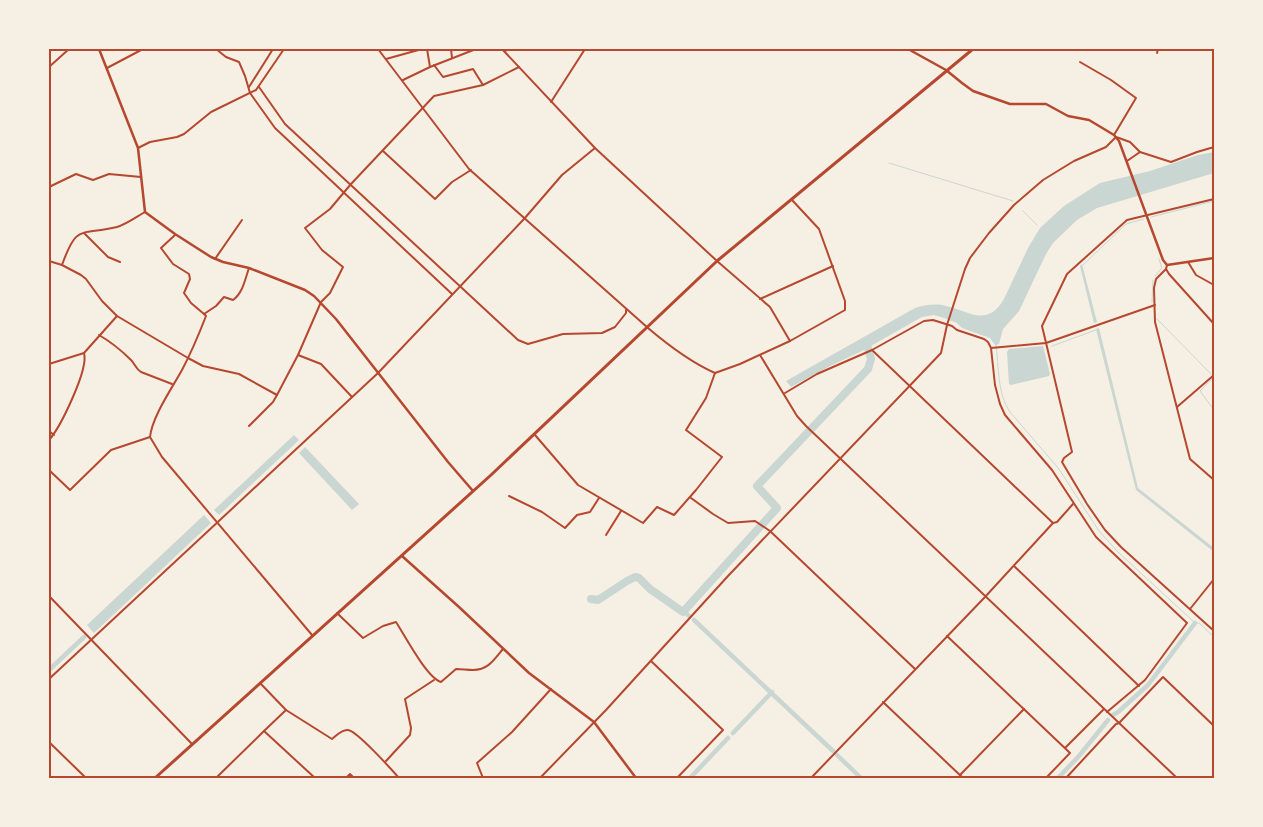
<svg xmlns="http://www.w3.org/2000/svg" width="1263" height="827" font-family="'Golos Text',sans-serif">
<style>
.water{fill:#c9d6d2}
.lines{fill:none;stroke-linecap:round;stroke-linejoin:round}
.stream{stroke:#c9d6d2;stroke-width:1}
.canal{stroke:#c9d6d2;stroke-width:4.5}
.river{stroke:#c9d6d2;stroke-width:8}
.minor{stroke:#b5482f;stroke-width:2}
.secondary{stroke:#b5482f;stroke-width:2.5}
.primary{stroke:#b5482f;stroke-width:3}
.neatline{fill:none;stroke:#b5482f;stroke-width:2}
</style>
<rect width="100%" height="100%" fill="#f6efe4"/>
<g class="water">
<path d="M 1214,152 L 1214,173 L 1097,208 L 1077,220 L 1053,243 L 1046,254 L 1019,311 L 1003,329 L 999,344 L 995,345 L 990,338 L 962,328 L 957,323 L 944,318 L 934,315 L 922,317 L 862,351 L 830,366 L 791,387 L 786,381 L 915,308 C 925,305 935,303 946,306 C 969,311 987,328 1004,299 L 1028,248 L 1040,228 L 1064,206 L 1100,183 L 1150,171 L 1198,155 Z"/>
<polygon points="1082,264 1097,322 1094,323 1080,266"/>
<polygon points="1099,328 1138,488 1214,548 1214,552 1136,490 1096,329"/>
<polygon points="1043,346 1050,374 1049,376 1011,385 1009,384 1007,352 1009,349"/>
<polygon points="294,435 299,440 219,515 214,510"/>
<polygon points="305,447 359,504 352,510 299,453"/>
<polygon points="204,515 211,523 94,633 87,625"/>
</g>
<g class="lines">
<g class="stream">
<polyline points="889,163 1013,201"/>
<polyline points="1023,211 1037,225"/>
<polyline points="1151,217 1214,201"/>
<polyline points="1083,265 1126,224 1144,219"/>
<polyline points="1155,276 1162,268 1159,259"/>
<polyline points="1152,302 1153,280"/>
<polyline points="1157,319 1211,374"/>
<path d="M 996,344 C 999,367 997,393 1010,412 L 1059,469 L 1099,531 L 1118,552 L 1195,623 L 1199,623 L 1214,637"/>
<polyline points="1052,346 1096,330"/>
<polyline points="1214,377 1200,391 1214,410"/>
</g>
<g class="canal">
<polyline points="684,611 689,616"/>
<polyline points="694,620 833,751"/>
<polyline points="49,670 84,637"/>
<polyline points="1113,715 1118,712 1148,685 1195,623"/>
<polyline points="733,733 772,692"/>
<polyline points="837,755 861,778"/>
<polyline points="690,778 728,738"/>
<polyline points="1058,778 1079,756 1108,720"/>
</g>
<polyline class="river" points="591,599 598,600 627,581 635,577 639,578 650,589 683,612 777,508 757,486 868,369 871,359 866,341 868,340"/>
<g class="minor">
<polyline points="216,49 226,57 239,62 245,76 250,93 275,128 452,294"/>
<path d="M 378,49 L 469,169 L 648,328 C 668,345 690,362 715,373 L 740,364 L 790,341 L 845,310 L 845,301 L 819,229 L 792,200"/>
<polyline points="427,49 430,67"/>
<polyline points="451,49 452,58"/>
<polyline points="502,49 595,148 717,261 770,307 790,341"/>
<polyline points="504,51 511,49"/>
<polyline points="1157,53 1158,49"/>
<polyline points="386,59 422,49"/>
<polyline points="1080,62 1111,80 1136,98 1114,135"/>
<polyline points="434,65 443,77 473,69 483,85"/>
<polyline points="49,67 69,49"/>
<polyline points="107,68 143,49"/>
<polyline points="403,80 430,67 476,49"/>
<polyline points="249,87 273,49"/>
<polyline points="259,87 285,124 518,340 528,344 563,334 602,333 615,327 626,313 626,310"/>
<polyline points="551,102 585,49"/>
<polyline points="138,148 150,142 177,137 184,134 211,112 256,90 284,49"/>
<polyline points="383,151 435,199 452,182 471,170"/>
<polyline points="1127,161 1140,152 1171,162 1197,152 1214,147"/>
<polyline points="49,187 76,174 93,180 109,174 141,177"/>
<polyline points="1214,199 1127,220 1067,274 1042,326 1072,452 1064,458 1062,462 1087,504 1105,530 1121,547 1214,631"/>
<polyline points="84,233 108,257 120,262"/>
<polyline points="175,235 161,248 173,264 189,274 190,279 184,293 191,303 204,314"/>
<polyline points="215,259 242,220"/>
<polyline points="49,261 62,265 81,275 86,279 102,301 117,316 188,358 203,366 239,374 277,395 298,355 321,302 330,293 343,267 322,250 305,228 330,209 351,184 434,96 483,85 519,67"/>
<polyline points="1188,262 1196,275 1214,285"/>
<path d="M 62,265 C 77,223 80,236 117,227 C 127,224 136,217 145,212"/>
<polyline points="1167,265 1166,269 1156,279 1154,288 1155,322 1190,459 1214,480"/>
<polyline points="1166,269 1169,274 1214,324"/>
<polyline points="760,299 833,266"/>
<path d="M 204,314 L 206,316 C 199,334 191,353 182,370 C 172,388 152,417 150,437 L 162,457 L 312,635"/>
<path d="M 204,314 L 216,306 L 224,297 L 233,300 C 243,293 245,279 249,268"/>
<path d="M 99,335 C 111,342 121,350 131,360 C 135,364 136,369 141,372 L 172,384"/>
<polyline points="991,348 1046,343 1155,305"/>
<polyline points="298,355 321,364 352,397"/>
<polyline points="760,355 797,416 806,426 1177,778"/>
<polyline points="49,364 84,353 117,316"/>
<polyline points="785,393 817,374 872,350 924,321 933,320 952,326 957,330 984,339 988,342 991,348 995,385 1000,404 1005,415 1052,470 1096,537 1187,623 1145,680 1107,712"/>
<polyline points="1177,407 1214,375"/>
<polyline points="249,426 273,402 277,395"/>
<polyline points="49,431 54,435"/>
<polyline points="535,435 578,485 643,523 657,507 674,515 696,490 722,457 686,430 706,398 715,373"/>
<path d="M 49,440 C 60,428 89,369 84,353"/>
<polyline points="49,470 70,490 111,450 150,437"/>
<polyline points="509,496 542,512 565,528 577,515 590,512 599,498"/>
<polyline points="691,498 713,514 728,523 755,521 770,531 915,669"/>
<polyline points="1053,523 1057,522 1073,504"/>
<polyline points="606,535 621,511"/>
<polyline points="1014,566 1139,686"/>
<polyline points="49,596 192,744"/>
<polyline points="1190,609 1214,579"/>
<path d="M 337,613 L 363,638 L 383,626 L 396,622 C 405,636 427,678 441,682 L 456,669 C 462,669 467,670 473,670 C 488,670 494,660 503,649"/>
<polyline points="947,636 1070,753 1046,778"/>
<polyline points="651,661 723,730 677,778"/>
<polyline points="49,679 378,373 524,219 562,175 595,148"/>
<path d="M 260,683 L 286,710 L 332,739 C 336,736 342,729 348,730 C 357,731 392,770 399,778"/>
<polyline points="883,702 963,778"/>
<polyline points="286,710 264,731 315,778"/>
<polyline points="49,742 86,778"/>
<polyline points="1065,748 1104,709"/>
<polyline points="386,761 410,735 411,728 405,699 434,680"/>
<polyline points="960,775 1024,709"/>
<polyline points="216,778 264,731"/>
<polyline points="346,778 350,774 354,778"/>
<polyline points="483,778 477,763 512,732 551,689"/>
<polyline points="540,778 606,710 728,576 941,353 947,325 965,269 970,258 989,233 1014,205 1043,180 1074,161 1106,147 1116,137 1130,142 1140,152"/>
<polyline points="811,778 985,597 1053,523 872,350"/>
<polyline points="1066,778 1116,724 1119,723 1163,677 1214,726"/>
</g>
<g class="secondary">
<polyline points="99,49 138,148 145,212 175,234 211,257 223,262 249,268 305,290 314,296 336,319 448,462 473,491"/>
<polyline points="908,49 946,70 962,83 973,91 1010,104 1046,104 1068,116 1089,120 1114,135 1119,141 1163,260 1167,265 1214,258"/>
<polyline points="402,556 459,607 529,673 594,722 636,778"/>
</g>
<polyline class="primary" points="155,778 491,475 717,261 973,49"/>
</g>
<rect width="1263" height="827" fill="none" stroke="#f6efe4" stroke-width="100"/>
<rect x="50" y="50" width="1163" height="727" class="neatline"/>
</svg>
